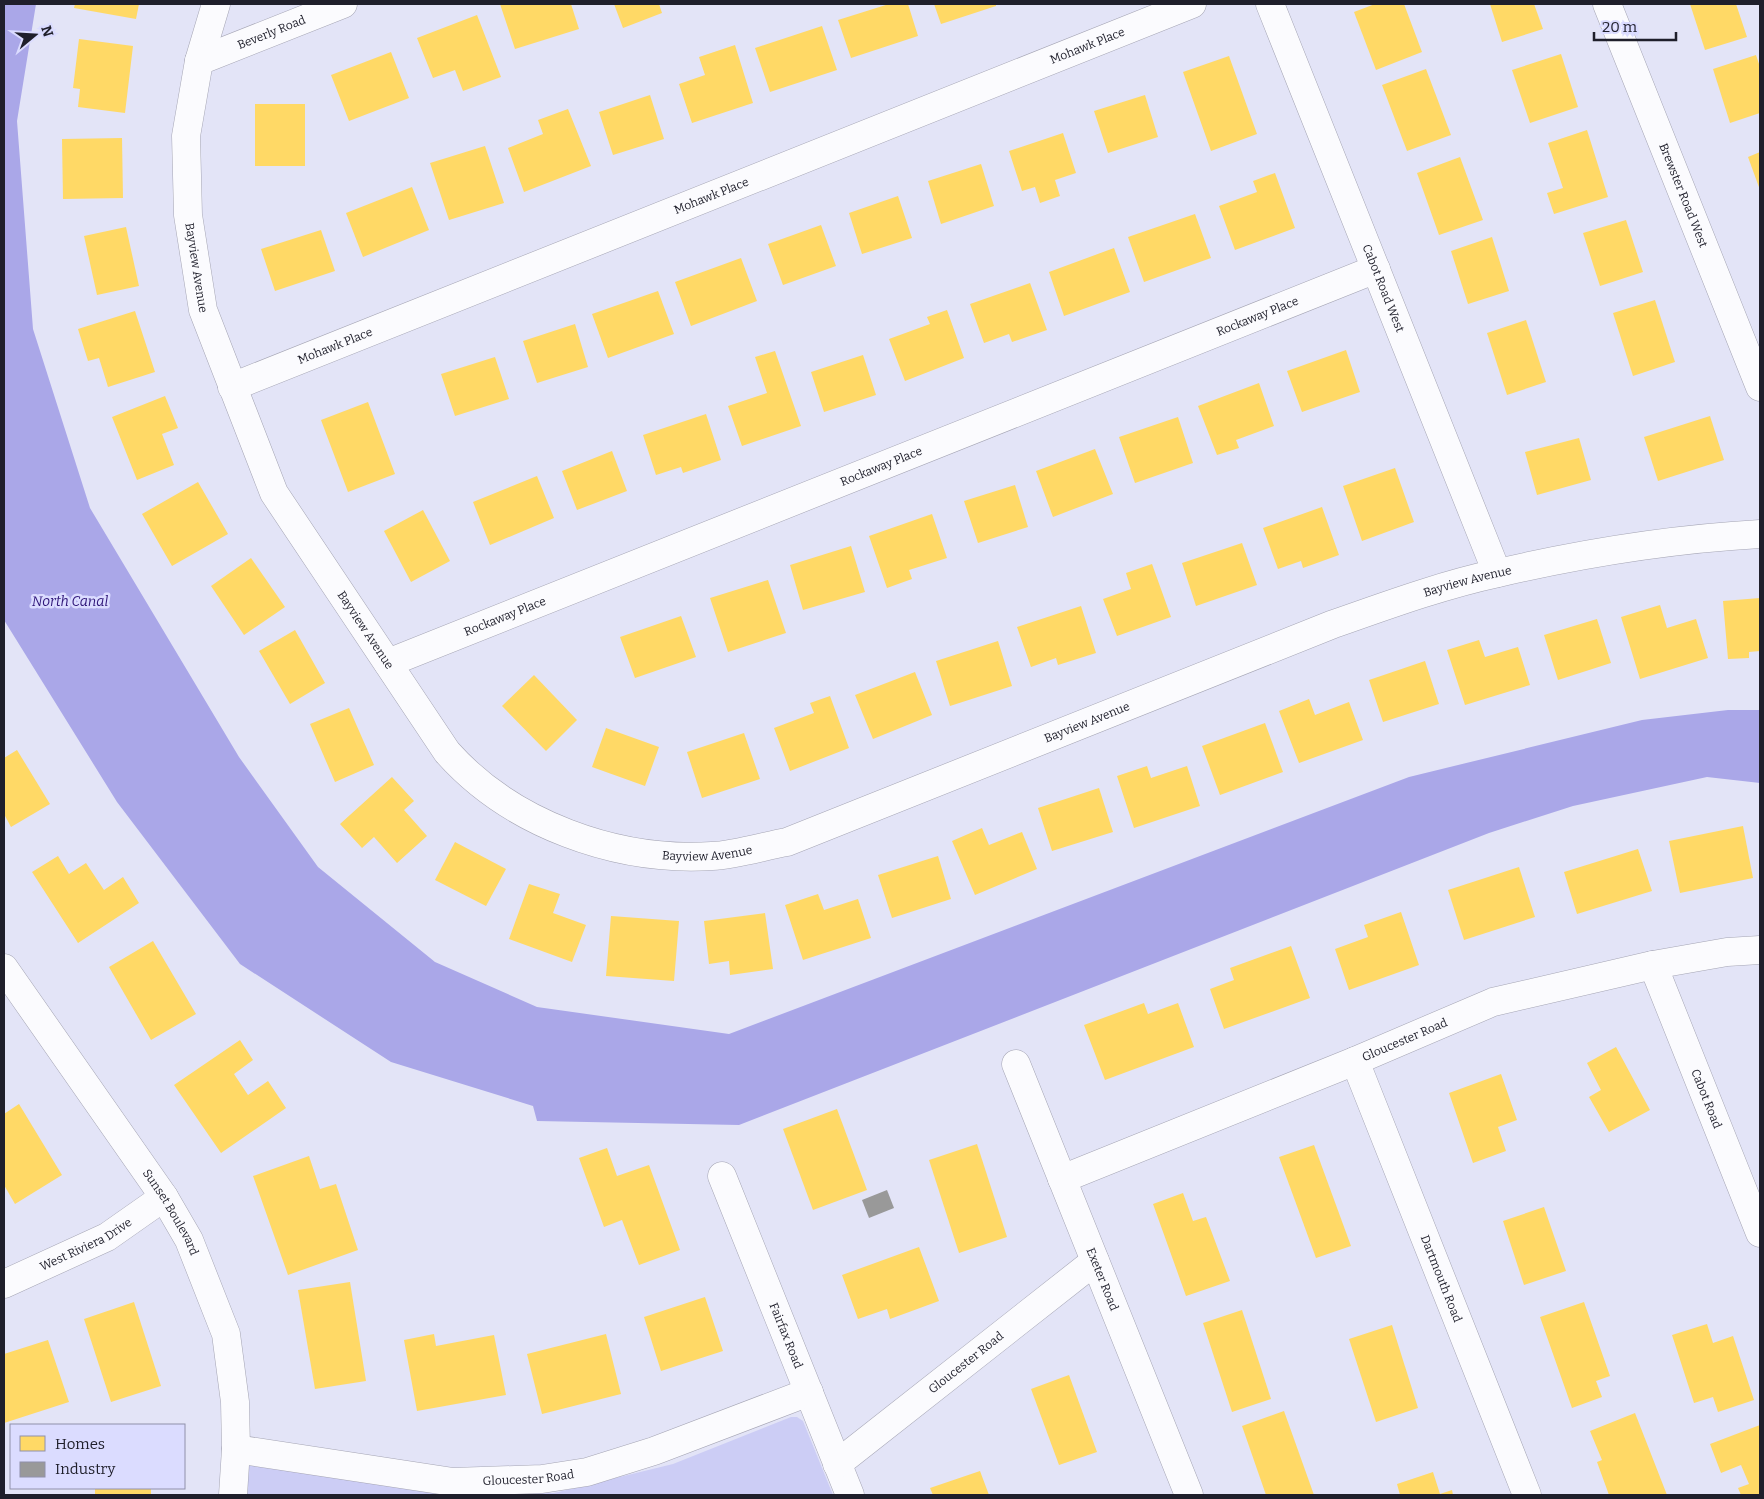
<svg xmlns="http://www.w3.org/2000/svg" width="1764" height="1499" font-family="Bitter,serif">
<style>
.green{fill:#cccdf5}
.water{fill:#aaa7e8}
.homes{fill:#ffd966}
.industry{fill:#999}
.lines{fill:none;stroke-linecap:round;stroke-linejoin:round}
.minor-casing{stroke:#a5a5b4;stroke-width:29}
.minor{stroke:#fbfbfe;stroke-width:28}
.labels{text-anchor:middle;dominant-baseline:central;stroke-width:5;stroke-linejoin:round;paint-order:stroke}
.street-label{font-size:12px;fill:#1f1f2b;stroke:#dbdcff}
.water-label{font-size:14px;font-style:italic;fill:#30177a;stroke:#dbdcff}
</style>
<rect width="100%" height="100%" fill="#e3e4f7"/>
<polygon class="green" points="791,1417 797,1417 803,1421 833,1495 243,1495 246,1462 454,1495 554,1493 673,1464"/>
<polygon class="water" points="4,4 36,4 17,121 33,329 90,508 239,757 318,867 435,962 537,1007 729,1034 1409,777 1642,720 1728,710 1760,710 1760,783 1707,777 1573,806 1489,833 739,1125 537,1121 533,1106 391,1062 240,964 117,802 4,620"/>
<g class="homes">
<polygon points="75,4 139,4 136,19 74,8"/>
<polygon points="500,4 571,4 579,29 515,49"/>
<polygon points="614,4 659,4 662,13 623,28"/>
<polygon points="889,4 908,4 918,36 851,58 838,20"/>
<polygon points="934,4 996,4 996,6 941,24"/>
<polygon points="1375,4 1404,4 1422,52 1376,70 1354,12"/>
<polygon points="1490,4 1534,4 1543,29 1502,42"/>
<polygon points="1690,4 1736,4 1747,37 1705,50"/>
<polygon points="477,15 501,77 463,91 455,70 433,78 417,38"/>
<polygon points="822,26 837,70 770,92 755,48"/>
<polygon points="79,39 133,46 125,113 78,107 80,89 73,88"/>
<polygon points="735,45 753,103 692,123 679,84 705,75 699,57"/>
<polygon points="391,52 409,98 349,121 331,75"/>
<polygon points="1561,54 1578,107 1530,123 1512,70"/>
<polygon points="1756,55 1760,67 1760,113 1730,123 1713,69"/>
<polygon points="1229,56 1257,134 1211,151 1183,72"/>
<polygon points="1426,69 1451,135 1407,151 1382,85"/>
<polygon points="650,95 664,139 613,155 599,112"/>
<polygon points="1145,95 1158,137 1108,153 1094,111"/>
<rect x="255" y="104" width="50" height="62"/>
<polygon points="568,109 591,166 524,192 508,148 543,134 538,120"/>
<polygon points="1587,130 1608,197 1554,214 1547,193 1563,188 1548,143"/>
<polygon points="1063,133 1076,173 1055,180 1060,196 1040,203 1035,187 1022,191 1009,151"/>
<polygon points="122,138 123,198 63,199 62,139"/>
<polygon points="485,146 504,203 449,220 430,163"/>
<polygon points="1760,152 1760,190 1748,157"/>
<polygon points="1460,157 1483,220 1439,235 1417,173"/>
<polygon points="981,164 994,206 941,224 928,181"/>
<polygon points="1275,173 1295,228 1235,250 1219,206 1257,192 1253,181"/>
<polygon points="412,187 429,230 363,257 346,213"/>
<polygon points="898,196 912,238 862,254 849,213"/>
<polygon points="1195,214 1211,258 1144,282 1128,237"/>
<polygon points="1626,220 1643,272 1600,286 1583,233"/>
<polygon points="821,225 836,266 783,285 768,244"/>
<polygon points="126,227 139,286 97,295 84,236"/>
<polygon points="321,230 335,271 275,291 261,249"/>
<polygon points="1492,237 1509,291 1468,304 1451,251"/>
<polygon points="1114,248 1130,292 1064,316 1049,272"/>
<polygon points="741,258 757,301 691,326 675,282"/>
<polygon points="1030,283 1047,330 1012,342 1009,334 984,343 970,304"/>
<polygon points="658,291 674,334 608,358 592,314"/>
<polygon points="1655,300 1675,362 1633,376 1613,313"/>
<polygon points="947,310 964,358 905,381 889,339 930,324 927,317"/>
<polygon points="135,311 155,372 108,387 99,358 88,361 78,329"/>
<polygon points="1526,320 1546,382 1507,395 1487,333"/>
<polygon points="575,324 588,367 537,383 523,341"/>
<polygon points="1346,350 1360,392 1302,412 1287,371"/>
<polygon points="775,351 801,426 742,446 728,406 767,393 755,357"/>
<polygon points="863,355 876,395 824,412 811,372"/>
<polygon points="495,357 509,399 455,416 441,374"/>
<polygon points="1259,383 1274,426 1236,440 1239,448 1217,455 1198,406"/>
<polygon points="165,396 178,428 162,434 174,465 137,480 112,417"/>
<polygon points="368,402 395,474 348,492 321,420"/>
<polygon points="706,414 721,460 683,473 681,467 656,475 643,435"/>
<polygon points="1710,416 1724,460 1658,481 1644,437"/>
<polygon points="1178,417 1193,463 1135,483 1119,437"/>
<polygon points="1579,438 1591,480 1537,495 1525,452"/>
<polygon points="1095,449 1113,494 1053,517 1036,471"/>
<polygon points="612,451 627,491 577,510 562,471"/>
<polygon points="1395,468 1414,522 1362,541 1343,486"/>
<polygon points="537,476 554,518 490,545 473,502"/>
<polygon points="198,482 228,534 172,566 142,514"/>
<polygon points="1015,485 1028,527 978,543 964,501"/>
<polygon points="1322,507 1339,555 1303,568 1301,561 1278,569 1263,528"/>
<polygon points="423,510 450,561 411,582 384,531"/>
<polygon points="932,514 947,558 909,570 912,579 887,588 869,536"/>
<polygon points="1242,543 1257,585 1196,606 1182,563"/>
<polygon points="851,546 865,592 803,610 790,565"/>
<polygon points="251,558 285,607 244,635 211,586"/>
<polygon points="1152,564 1171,617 1117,636 1103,599 1131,589 1126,573"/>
<polygon points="768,580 786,633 728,652 710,598"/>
<polygon points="1760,598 1760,651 1749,652 1749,658 1728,659 1723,601"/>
<polygon points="1660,605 1667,628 1696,619 1708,658 1640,679 1621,617"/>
<polygon points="1081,606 1096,653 1058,665 1056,658 1031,667 1017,627"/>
<polygon points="681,616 696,657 635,678 620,637"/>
<polygon points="1597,619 1611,663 1558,680 1544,635"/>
<polygon points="295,630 325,683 290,704 259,651"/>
<polygon points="1479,640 1485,657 1518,647 1530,685 1465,705 1447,650"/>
<polygon points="998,641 1012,686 950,706 936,661"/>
<polygon points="1425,661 1439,704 1383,722 1369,680"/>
<polygon points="915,672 932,715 873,739 855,695"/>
<polygon points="534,675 577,720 546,751 502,706"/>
<polygon points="830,696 849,748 790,771 774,728 814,713 810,703"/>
<polygon points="1309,699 1315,715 1349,702 1363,740 1299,763 1279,711"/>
<polygon points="349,708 374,765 335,782 310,724"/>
<polygon points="1265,723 1283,772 1220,795 1202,746"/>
<polygon points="606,728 659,747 645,786 592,767"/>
<polygon points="744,733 760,779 702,798 687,752"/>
<polygon points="17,750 50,804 11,827 4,814 4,758"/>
<polygon points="1147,766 1151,778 1187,766 1200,806 1134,828 1117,776"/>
<polygon points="392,777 414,801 404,810 427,836 397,863 374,837 362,848 340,824"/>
<polygon points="1099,788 1113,832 1052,851 1038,808"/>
<polygon points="1743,826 1753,878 1680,893 1669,841"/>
<polygon points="982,828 989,845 1022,832 1037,869 975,895 952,841"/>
<polygon points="455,842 506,869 486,906 435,880"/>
<polygon points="1638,849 1652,891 1577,914 1564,872"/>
<polygon points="58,856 69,874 86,863 104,890 123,877 139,903 78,943 32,872"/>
<polygon points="938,856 951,899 892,918 878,875"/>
<polygon points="1519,867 1535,917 1464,940 1448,890"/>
<polygon points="529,884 560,894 553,913 586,925 572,962 509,939"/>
<polygon points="818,894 824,910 858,899 871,938 803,960 785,905"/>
<polygon points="1401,912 1419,965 1349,990 1335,949 1368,937 1364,925"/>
<polygon points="765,913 773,969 730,975 729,961 709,964 704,921"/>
<polygon points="611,916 679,921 674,981 606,976"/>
<polygon points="153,941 196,1014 151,1040 109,967"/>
<polygon points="1291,946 1310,998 1224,1029 1210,989 1234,980 1230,968"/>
<polygon points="1144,1003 1148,1014 1178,1003 1194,1047 1105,1080 1084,1025"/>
<polygon points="240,1040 253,1060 234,1074 248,1095 268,1081 286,1108 221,1153 174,1085"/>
<polygon points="1616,1047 1650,1110 1609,1132 1589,1097 1601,1090 1587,1063"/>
<polygon points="1501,1074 1517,1120 1498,1127 1506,1151 1473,1163 1449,1093"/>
<polygon points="19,1104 62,1175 15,1204 4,1185 4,1114"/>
<polygon points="837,1109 867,1190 813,1210 783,1129"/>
<polygon points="977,1144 1007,1237 959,1253 929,1160"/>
<polygon points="1314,1145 1351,1246 1316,1258 1279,1157"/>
<polygon points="607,1148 617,1176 649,1165 680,1250 639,1265 622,1220 604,1227 579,1158"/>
<polygon points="309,1156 320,1189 336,1184 358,1250 288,1275 253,1176"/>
<polygon points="1183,1193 1193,1221 1206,1217 1230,1281 1186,1296 1153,1204"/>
<polygon points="1544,1207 1566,1271 1524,1285 1503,1221"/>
<polygon points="919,1247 939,1301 890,1319 887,1309 858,1319 842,1275"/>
<polygon points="350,1282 366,1381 315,1389 298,1290"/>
<polygon points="705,1297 723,1351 661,1371 644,1317"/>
<polygon points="134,1302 161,1386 111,1402 84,1319"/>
<polygon points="1584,1302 1610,1376 1596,1381 1602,1397 1572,1408 1540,1317"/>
<polygon points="1242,1310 1271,1399 1232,1412 1203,1323"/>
<polygon points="1707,1324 1713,1343 1733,1336 1754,1400 1718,1412 1713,1397 1694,1403 1672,1335"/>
<polygon points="1392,1325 1418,1408 1376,1422 1349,1339"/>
<polygon points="434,1334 436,1346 494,1335 506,1395 417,1411 404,1340"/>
<polygon points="606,1334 621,1394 542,1414 527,1354"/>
<polygon points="48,1340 69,1402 4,1423 4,1354"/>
<polygon points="1069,1375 1097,1452 1059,1465 1031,1389"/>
<polygon points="1284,1411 1314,1495 1266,1495 1242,1426"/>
<polygon points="1635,1413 1667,1495 1609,1495 1597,1462 1602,1460 1590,1431"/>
<polygon points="1760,1425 1760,1495 1741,1495 1738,1488 1749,1484 1741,1465 1721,1473 1710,1444"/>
<polygon points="980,1471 989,1495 933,1495 930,1488"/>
<polygon points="1433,1472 1440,1494 1452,1490 1453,1495 1400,1495 1397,1484"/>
<rect x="95" y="1488" width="56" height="7"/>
</g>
<polygon class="industry" points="887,1190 894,1208 869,1218 862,1200"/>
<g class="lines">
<g class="minor-casing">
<g id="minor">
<path id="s1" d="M 216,4 L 199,61 L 186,136 L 188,215 L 203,310 L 274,493 L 447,752 C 511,824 616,862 712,856 C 735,855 764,846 787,842 L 1331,625 C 1385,606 1442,585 1498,573 C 1584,553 1672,539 1760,534"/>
<path id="s2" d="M 1270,4 L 1497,573"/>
<path id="s3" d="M 1607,4 L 1760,387"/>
<path id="s4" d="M 199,61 L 343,4"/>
<path id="s5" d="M 232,387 L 1192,4"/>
<path id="s6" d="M 388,663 L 1376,269"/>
<path id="s7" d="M 1653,965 L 1760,1233"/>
<path id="s8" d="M 4,968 L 164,1197 L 189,1240 L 226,1334 L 235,1402 L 236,1449 L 233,1495"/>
<path id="s9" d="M 1355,1061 L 1527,1495"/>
<path id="s10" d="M 1016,1064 L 1189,1495"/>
<path id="s11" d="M 722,1176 L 850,1495"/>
<path id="s12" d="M 1062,1179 L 1355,1061 L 1493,1002 L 1653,965 L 1727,952 L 1760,950"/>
<path id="s13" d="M 4,1284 L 107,1237 L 164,1197"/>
<path id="s14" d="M 236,1449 L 453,1482 L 542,1479 L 587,1472 L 654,1451 L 809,1392"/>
<path id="s15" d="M 837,1464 L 1095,1261"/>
</g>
</g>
<use href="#minor" class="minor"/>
</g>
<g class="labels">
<g class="street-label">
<text stroke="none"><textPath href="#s4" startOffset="78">Beverly Road</textPath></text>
<text stroke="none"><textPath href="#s5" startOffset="921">Mohawk Place</textPath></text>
<text stroke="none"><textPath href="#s3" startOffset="206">Brewster Road West</textPath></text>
<text stroke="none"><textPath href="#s5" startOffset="516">Mohawk Place</textPath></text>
<text stroke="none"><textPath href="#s1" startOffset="268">Bayview Avenue</textPath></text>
<text stroke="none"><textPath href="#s2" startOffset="306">Cabot Road West</textPath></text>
<text stroke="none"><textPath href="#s6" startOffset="936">Rockaway Place</textPath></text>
<text stroke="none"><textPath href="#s5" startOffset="111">Mohawk Place</textPath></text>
<text stroke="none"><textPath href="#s6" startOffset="531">Rockaway Place</textPath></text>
<text stroke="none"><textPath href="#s1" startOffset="1918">Bayview Avenue</textPath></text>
<text stroke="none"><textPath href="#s6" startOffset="126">Rockaway Place</textPath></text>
<text stroke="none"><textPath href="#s1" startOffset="672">Bayview Avenue</textPath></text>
<text stroke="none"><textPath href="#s1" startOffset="1512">Bayview Avenue</textPath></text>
<text stroke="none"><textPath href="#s1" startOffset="1108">Bayview Avenue</textPath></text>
<text stroke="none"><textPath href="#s12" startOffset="370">Gloucester Road</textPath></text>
<text stroke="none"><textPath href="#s7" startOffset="144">Cabot Road</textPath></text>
<text stroke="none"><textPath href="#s8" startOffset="296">Sunset Boulevard</textPath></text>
<text stroke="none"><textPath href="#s13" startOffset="91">West Riviera Drive</textPath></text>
<text stroke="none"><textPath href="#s9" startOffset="234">Dartmouth Road</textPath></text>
<text stroke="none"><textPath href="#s10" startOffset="232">Exeter Road</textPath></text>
<text stroke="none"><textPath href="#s11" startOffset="172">Fairfax Road</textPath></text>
<text stroke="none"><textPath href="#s15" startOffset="164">Gloucester Road</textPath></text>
<text stroke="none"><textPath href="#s14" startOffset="295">Gloucester Road</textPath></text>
</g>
<g class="water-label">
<text x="70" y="601">North Canal</text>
</g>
</g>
<rect width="1764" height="1499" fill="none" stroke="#1f1f2b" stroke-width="10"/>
<rect x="10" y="1424" width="175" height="65" fill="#dbdcff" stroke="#9090aa"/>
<rect x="20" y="1436" width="25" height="15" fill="#ffd966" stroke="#9090aa"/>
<text x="55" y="1449" font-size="15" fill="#1f1f2b">Homes</text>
<rect x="20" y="1462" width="25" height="15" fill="#999999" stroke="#9090aa"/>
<text x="55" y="1474" font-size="15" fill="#1f1f2b">Industry</text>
<g transform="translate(35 35) rotate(72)" stroke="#dbdcff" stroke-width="4" paint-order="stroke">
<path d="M0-4L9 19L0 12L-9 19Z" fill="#1f1f2b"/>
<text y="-8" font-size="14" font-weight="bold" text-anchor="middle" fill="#1f1f2b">N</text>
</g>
<path d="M1594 32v8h82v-8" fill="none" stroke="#1f1f2b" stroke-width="2.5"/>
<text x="1602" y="32" font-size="15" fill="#1f1f2b" stroke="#dbdcff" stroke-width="4" paint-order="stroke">20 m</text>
</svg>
